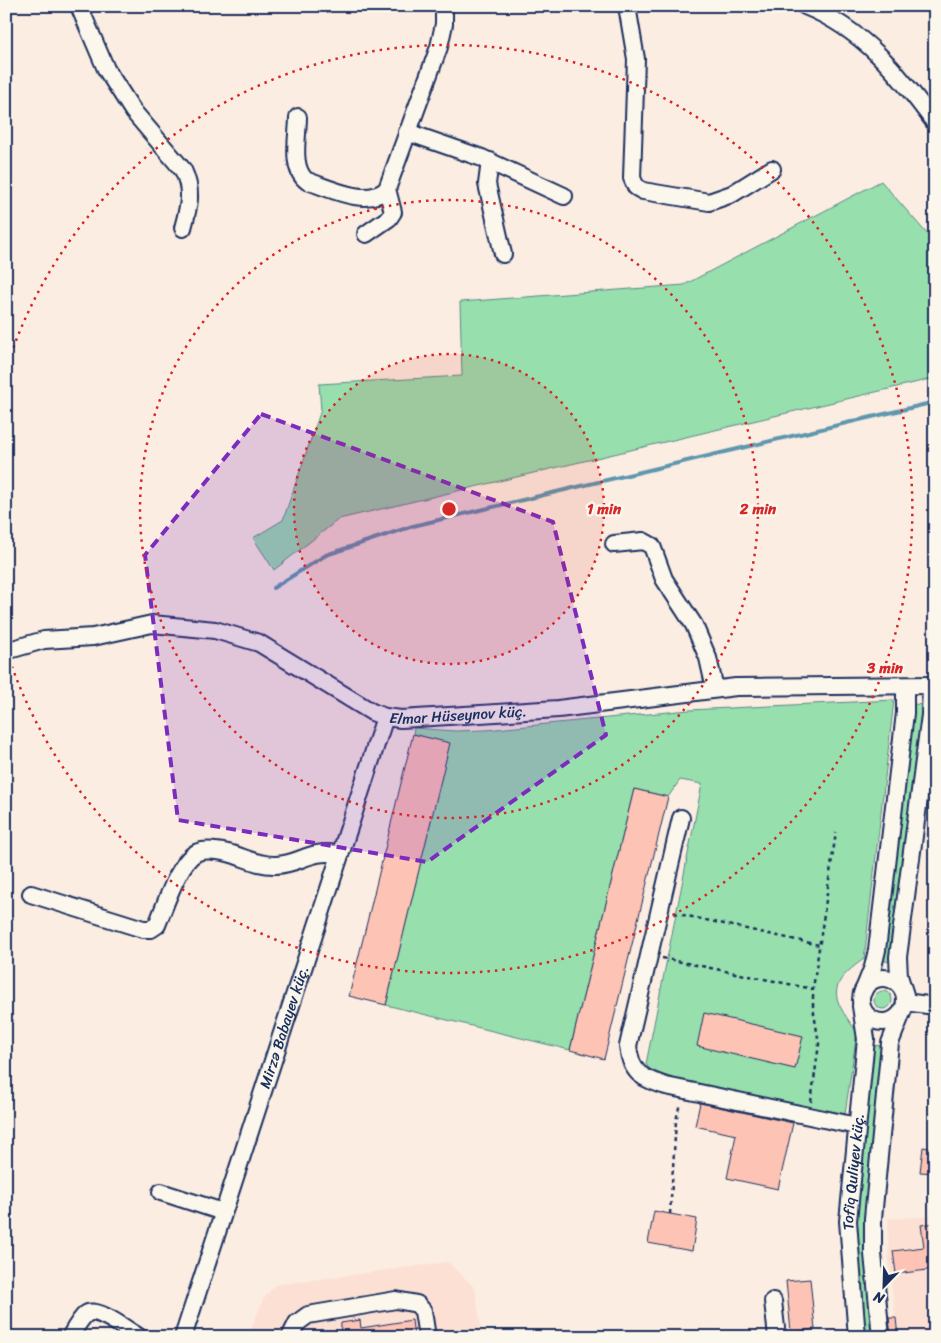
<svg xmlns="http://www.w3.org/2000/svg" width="941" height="1343" font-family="Sriracha,sans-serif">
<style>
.built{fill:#fce0d4}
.green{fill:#97dfad;stroke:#598786}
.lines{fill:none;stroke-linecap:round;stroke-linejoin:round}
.stream{stroke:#5d96ae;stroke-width:4}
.building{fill:#fdc3b4;stroke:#1b2f5e}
.minor-casing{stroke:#1b2f5e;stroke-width:20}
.path{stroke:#1b2f5e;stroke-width:2.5;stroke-dasharray:4 4;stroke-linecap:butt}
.minor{stroke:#fbf7ec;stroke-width:16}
.marked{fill:#7b2cbf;fill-opacity:0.2;stroke:#7b2cbf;stroke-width:4;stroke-dasharray:10 6;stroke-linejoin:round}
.ring{fill:none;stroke:#d62828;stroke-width:2.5;stroke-dasharray:2.5 5}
.labels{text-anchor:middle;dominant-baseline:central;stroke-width:5;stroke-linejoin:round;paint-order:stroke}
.street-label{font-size:15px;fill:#1b2f5e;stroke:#fbf7ec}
.centre{fill:#d62828;stroke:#fbf7ec;stroke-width:2.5}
.ring-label{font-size:15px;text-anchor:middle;font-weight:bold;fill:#d62828;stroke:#fbf7ec;stroke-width:5;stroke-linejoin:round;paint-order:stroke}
</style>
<rect width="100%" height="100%" fill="#fbede1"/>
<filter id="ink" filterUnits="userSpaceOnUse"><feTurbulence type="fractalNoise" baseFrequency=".02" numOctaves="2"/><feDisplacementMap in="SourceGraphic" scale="10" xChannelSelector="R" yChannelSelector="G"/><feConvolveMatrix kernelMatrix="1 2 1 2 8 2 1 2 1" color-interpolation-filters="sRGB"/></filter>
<g filter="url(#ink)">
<g class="built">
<polygon points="935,1216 935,1337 898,1337 889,1264 888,1219"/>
<polygon points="448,1262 475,1288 482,1337 248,1337 263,1300 275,1285"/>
</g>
<g class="green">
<polygon points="881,181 935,243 935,378 339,519 274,570 253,538 283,520 321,410 319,384 462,376 460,302 684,285"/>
<path d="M 894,700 L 864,959 C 825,986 832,998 857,1032 L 845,1114 L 654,1076 L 646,1064 L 702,784 L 680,780 L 668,797 L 634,789 L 570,1050 L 386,1005 L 449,744 L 413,734 L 414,728 L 455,731 L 486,730 L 689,710 Z"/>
<polygon points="914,704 924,705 891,962 880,960"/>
<circle cx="883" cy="1000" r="9"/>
<polygon points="871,1045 883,1046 864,1237 873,1337 863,1337 854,1241"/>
</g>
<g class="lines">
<polyline class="stream" points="273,588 326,555 413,526 935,402"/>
</g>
<g class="building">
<polygon points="413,734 450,743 386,1005 349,996"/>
<polygon points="634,789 668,797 604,1059 570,1050"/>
<polygon points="704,1013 803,1036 795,1069 697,1046"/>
<polygon points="700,1103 793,1123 778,1189 727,1178 736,1135 695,1126"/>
<polygon points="923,1147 935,1149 935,1173 920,1172"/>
<polygon points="654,1211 697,1219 692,1251 648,1243"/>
<polygon points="935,1223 935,1269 896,1274 893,1251 924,1247 921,1225"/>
<polygon points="810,1279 815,1329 791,1332 786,1281"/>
<polygon points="889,1318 896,1318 898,1337 891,1337"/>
<polygon points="360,1320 361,1328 412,1320 414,1337 340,1337 341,1323"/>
</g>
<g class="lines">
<g class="minor-casing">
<g id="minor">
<path d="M 79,6 L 106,69 L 133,111 L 183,170 C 193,191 189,206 183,228"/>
<polyline points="627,6 636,59 632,178 636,187 643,191 709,202 732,194 772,169"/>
<path d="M 805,6 C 863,29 899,74 935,123"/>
<path d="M 298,117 C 298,136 290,169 307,181 C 330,188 367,208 387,189 L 439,47 L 444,24 L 444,6"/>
<polyline points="407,132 482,158 564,196"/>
<polyline points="490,161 487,184 503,254"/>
<polyline points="366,234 389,218 393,212 387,189"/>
<polyline points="614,544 643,541 652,546 664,579 694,625 708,658 715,689"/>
<path id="s1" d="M 6,651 L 44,640 L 93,637 L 152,624 L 215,630 L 259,643 L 372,712 L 385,717 L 401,719 L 558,709 L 736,687 L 935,685"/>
<path d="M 681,818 L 628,1046 C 631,1074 642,1078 666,1086 L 857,1126"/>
<path d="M 31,894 L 143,929 L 151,929 L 157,925 C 165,906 179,860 198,852 C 206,849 219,851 228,853 C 244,857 259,866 276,865 C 301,864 309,849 339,854"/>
<circle cx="883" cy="1000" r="22"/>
<polyline points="863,992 873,967 877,950 905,713 905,686"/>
<polyline points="905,995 899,976 898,957 930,715 931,685"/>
<polyline points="905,1002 935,1006"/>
<polyline points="161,1192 223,1212"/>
<polyline points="773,1301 777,1337"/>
<path d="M 70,1337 C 74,1330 80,1319 86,1314 C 97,1306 128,1331 139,1337"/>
<path id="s2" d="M 183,1337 L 385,717"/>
<polyline points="290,1337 297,1323 308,1315 396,1300 417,1304 423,1311 427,1337"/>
<path id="s3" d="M 857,1337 L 848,1221 L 866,1039 L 861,1006"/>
<polyline points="881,1337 873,1254 873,1218 890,1043 903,1010"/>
</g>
</g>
<g class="path">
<polyline points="674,913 819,945"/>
<polyline points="662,958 813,989"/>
<polyline points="811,1102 819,1044 813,1007 813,989 836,832"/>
<polyline points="670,1214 676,1121 680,1103"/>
</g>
<use href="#minor" class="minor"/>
</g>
</g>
<path class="marked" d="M 261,414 L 553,522 L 606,735 L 427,862 L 178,820 L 145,555 Z"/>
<circle cx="449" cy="509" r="155" fill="#d62828" fill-opacity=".12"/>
<g class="ring">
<circle cx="449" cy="509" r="155"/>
<circle cx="449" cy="509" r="309"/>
<path d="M6 369A464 464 0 1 1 6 649"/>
</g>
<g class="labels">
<g class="street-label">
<text stroke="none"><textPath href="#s1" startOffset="478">Elmar Hüseynov küç.</textPath></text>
<text stroke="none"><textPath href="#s2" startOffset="326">Mirzə Babayev küç.</textPath></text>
<text stroke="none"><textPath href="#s3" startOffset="166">Tofiq Quliyev küç.</textPath></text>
</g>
</g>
<circle cx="449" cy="509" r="8" class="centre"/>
<g class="ring-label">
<text x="604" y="514">1 min</text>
<text x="758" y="514">2 min</text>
<text x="885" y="673">3 min</text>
</g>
<rect width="941" height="1343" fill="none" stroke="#fbf7ec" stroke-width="25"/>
<rect x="12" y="12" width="916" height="1318" fill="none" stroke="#1b2f5e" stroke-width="2" filter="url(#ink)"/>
<g transform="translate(884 1286) rotate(203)" stroke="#fbf7ec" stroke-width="4" paint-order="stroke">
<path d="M0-4L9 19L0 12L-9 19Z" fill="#1b2f5e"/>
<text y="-8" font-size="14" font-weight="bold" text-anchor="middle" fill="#1b2f5e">N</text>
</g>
</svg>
